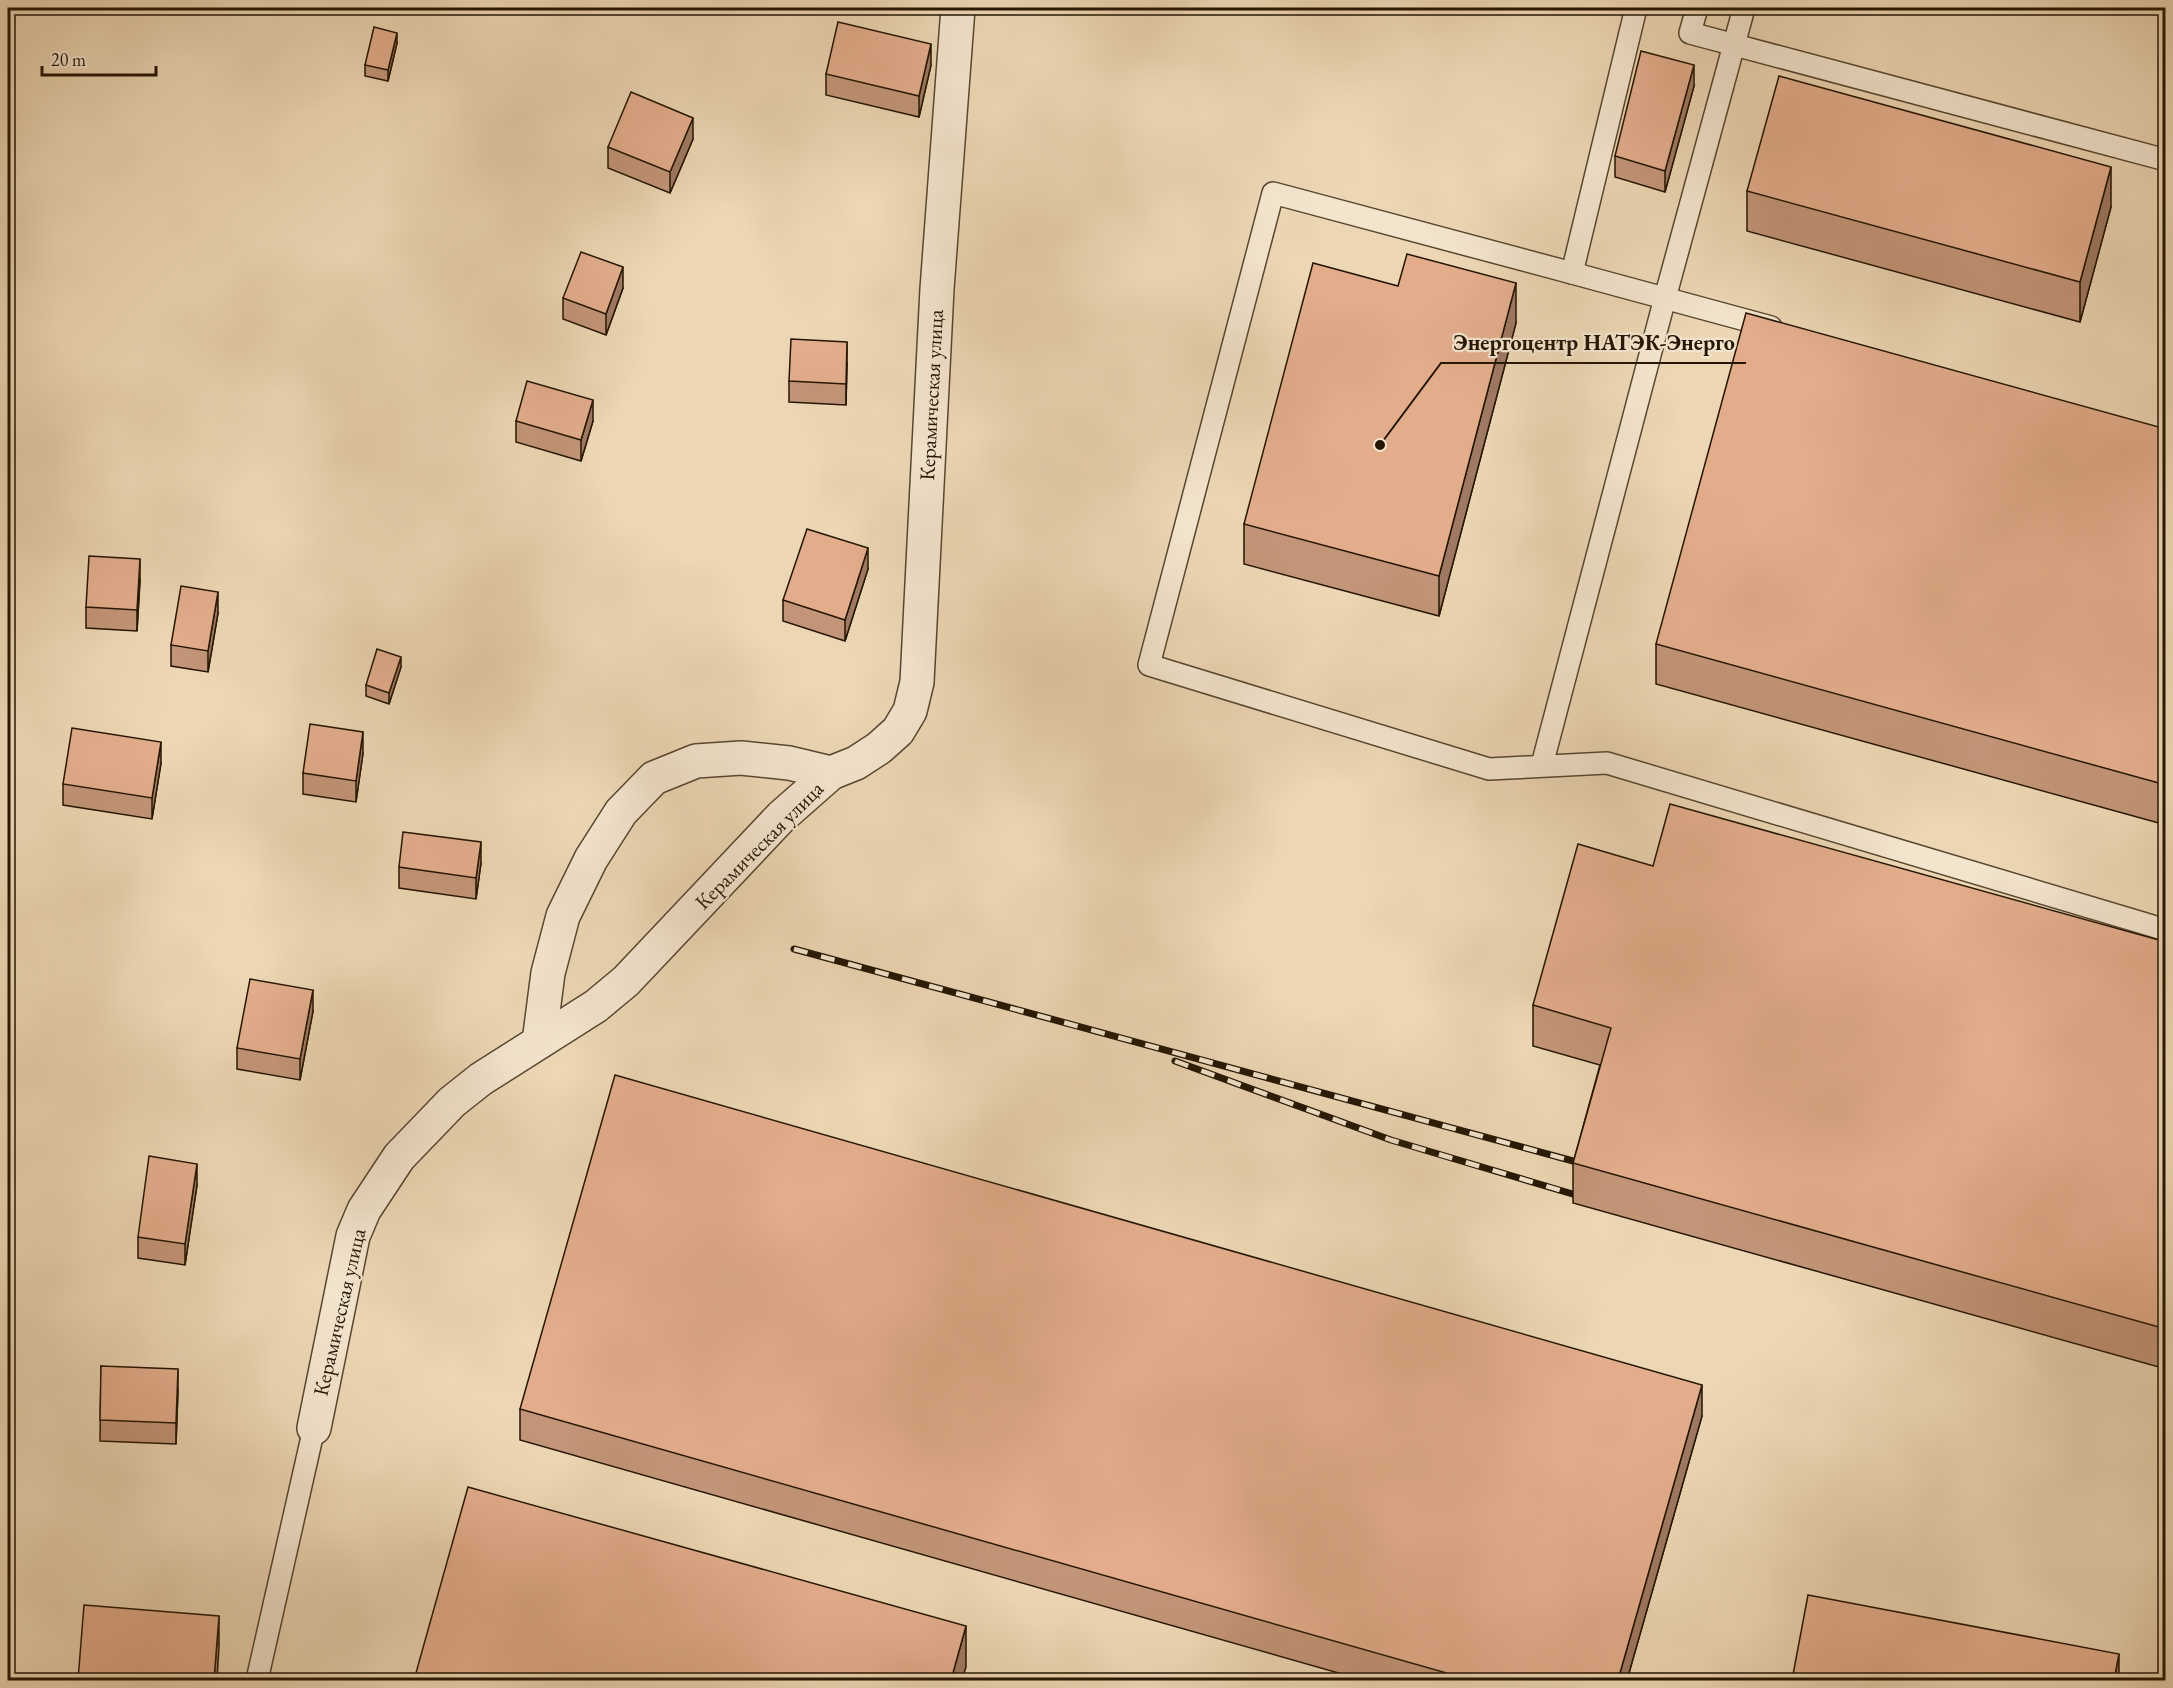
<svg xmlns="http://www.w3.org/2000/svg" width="2173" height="1688" font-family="'EB Garamond',serif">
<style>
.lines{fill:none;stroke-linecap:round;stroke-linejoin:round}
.lane-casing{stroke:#57462f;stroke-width:24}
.street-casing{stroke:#57462f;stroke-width:36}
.lane{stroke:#f3e4ce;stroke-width:21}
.street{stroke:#f3e4ce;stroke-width:33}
.rail-casing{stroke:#251603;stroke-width:7}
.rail{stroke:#f3e4ce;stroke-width:4.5;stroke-dasharray:14;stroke-linecap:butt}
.wall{fill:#c39578;stroke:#251603;stroke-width:1.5}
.shaded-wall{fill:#9f7962;stroke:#251603;stroke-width:1.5}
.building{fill:#e3ad8c;stroke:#251603;stroke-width:1.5}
.labels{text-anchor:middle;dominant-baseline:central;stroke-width:4.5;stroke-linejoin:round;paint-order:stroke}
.street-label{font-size:21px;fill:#251603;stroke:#f3e4ce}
.leader{fill:none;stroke:#251603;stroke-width:2}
.callout-dot{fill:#251603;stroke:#f3e4ce;stroke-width:2}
.callout-label{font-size:22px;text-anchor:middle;font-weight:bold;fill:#251603;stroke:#f3e4ce;stroke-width:4.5;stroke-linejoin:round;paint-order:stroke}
</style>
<rect width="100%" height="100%" fill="#ecd6b3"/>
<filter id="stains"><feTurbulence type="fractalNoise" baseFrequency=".00333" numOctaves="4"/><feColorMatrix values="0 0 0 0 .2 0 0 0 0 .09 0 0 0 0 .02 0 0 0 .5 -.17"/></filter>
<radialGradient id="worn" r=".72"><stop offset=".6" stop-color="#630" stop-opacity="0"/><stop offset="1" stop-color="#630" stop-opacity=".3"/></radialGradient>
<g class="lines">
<g class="lane-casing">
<g id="lane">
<polyline points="1636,8 1572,273 1273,193 1149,665 1489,769 1607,763 2166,930"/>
<polyline points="1697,8 1690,33 2166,160"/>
<polyline points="1572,273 1771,327"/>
<polyline points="1542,765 1665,298 1744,8"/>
<polyline points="257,1680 314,1428"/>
</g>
</g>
<g class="street-casing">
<g id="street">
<polyline points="539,1042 548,973 563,916 591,859 621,812 654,778 696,761 741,758 789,763 831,773"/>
<polyline points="314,1428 353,1236 364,1210 399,1157 452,1102 481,1079 596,1006 626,981 781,817 831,773 856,763 879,748 898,731 910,711 917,682 937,289 958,8"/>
</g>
</g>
<use href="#lane" class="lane"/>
<use href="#street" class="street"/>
<g class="rail-casing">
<g id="rail">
<polyline points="794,949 1584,1164"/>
<polyline points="1175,1061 1391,1140 1576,1195"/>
</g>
</g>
<use href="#rail" class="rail"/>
</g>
<g class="wall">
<polygon points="397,43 388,81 365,76 365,65"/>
<polygon points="931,65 919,117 826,95 826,74"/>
<polygon points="1694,86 1665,192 1615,177 1615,156"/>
<polygon points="693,139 670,193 608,168 608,147"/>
<polygon points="1747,191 2111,207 2080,322 1747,231"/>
<polygon points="623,288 606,335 563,319 563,298"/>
<polygon points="1516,323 1439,616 1244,564 1244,524"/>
<polygon points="847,363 846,405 789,402 789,381"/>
<polygon points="516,421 593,421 581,461 516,442"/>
<polygon points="2166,429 2166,825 1656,684 1656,644"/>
<polygon points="868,569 845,641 783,621 783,600"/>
<polygon points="140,580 137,631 86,628 86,607"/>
<polygon points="218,613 208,672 171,666 171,645"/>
<polygon points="401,667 389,704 366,696 366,685"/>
<polygon points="363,753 356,802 303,794 303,773"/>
<polygon points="161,763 152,819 63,805 63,784"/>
<polygon points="481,863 476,899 399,888 399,867"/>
<polygon points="1653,866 2166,942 2166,1369 1573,1203 1573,1163 1600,1065 1533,1046 1533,1005"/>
<polygon points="313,1011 300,1080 237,1069 237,1048"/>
<polygon points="197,1185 185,1265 138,1258 138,1237"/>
<polygon points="101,1366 178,1390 176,1444 100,1441"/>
<polygon points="520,1409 1702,1416 1627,1680 1363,1680 520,1440"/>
</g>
<g class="shaded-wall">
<polygon points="397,33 397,43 388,81 388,70"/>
<polygon points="931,44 931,65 919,117 919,96"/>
<polygon points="1694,65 1694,86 1665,192 1665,171"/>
<polygon points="693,118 693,139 670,193 670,172"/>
<polygon points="2111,167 2111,207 2080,322 2080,282"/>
<polygon points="623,267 623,288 606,335 606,314"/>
<polygon points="1516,283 1516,323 1439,616 1439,576"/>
<polygon points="847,342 847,363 846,405 846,384"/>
<polygon points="593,400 593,421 581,461 581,440"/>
<polygon points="868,548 868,569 845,641 845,620"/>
<polygon points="140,559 140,580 137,631 137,610"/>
<polygon points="218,592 218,613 208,672 208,651"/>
<polygon points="401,657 401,667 389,704 389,693"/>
<polygon points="363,732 363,753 356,802 356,781"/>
<polygon points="161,742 161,763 152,819 152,798"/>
<polygon points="481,842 481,863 476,899 476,878"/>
<polygon points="313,990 313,1011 300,1080 300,1059"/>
<polygon points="197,1164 197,1185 185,1265 185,1244"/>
<polygon points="178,1369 178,1390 176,1444 176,1423"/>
<polygon points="1702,1385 1702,1416 1627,1680 1618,1680"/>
<polygon points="219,1616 219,1647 217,1680 214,1680"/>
<polygon points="966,1626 966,1667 962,1680 951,1680"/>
<polygon points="2119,1654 2119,1680 2114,1680"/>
</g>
<g class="building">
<polygon points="838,22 931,44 919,96 826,74"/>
<polygon points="374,27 397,33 388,70 365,65"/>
<polygon points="1641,51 1694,65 1665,171 1615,156"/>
<polygon points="1779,76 2111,167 2080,282 1747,191"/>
<polygon points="631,92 693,118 670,172 608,147"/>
<polygon points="581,252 623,267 606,314 563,298"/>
<polygon points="1407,254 1516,283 1439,576 1244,524 1313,263 1398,286"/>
<polygon points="1746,313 2166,429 2166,785 1656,644"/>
<polygon points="791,339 847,342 846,384 789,381"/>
<polygon points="527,381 593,400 581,440 516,421"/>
<polygon points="807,529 868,548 845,620 783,600"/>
<polygon points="89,556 140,559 137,610 86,607"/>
<polygon points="181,586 218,592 208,651 171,645"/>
<polygon points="377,649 401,657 389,693 366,685"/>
<polygon points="310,724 363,732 356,781 303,773"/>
<polygon points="72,728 161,742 152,798 63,784"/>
<polygon points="1670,804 2166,942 2166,1329 1573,1163 1611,1028 1533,1005 1578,844 1653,866"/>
<polygon points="403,832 481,842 476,878 399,867"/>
<polygon points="250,979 313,990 300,1059 237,1048"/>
<polygon points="615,1075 1702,1385 1618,1680 1471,1680 520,1409"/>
<polygon points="149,1156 197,1164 185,1244 138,1237"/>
<polygon points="101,1366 178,1369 176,1423 100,1420"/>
<polygon points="468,1487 966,1626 951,1680 414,1680"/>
<polygon points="1808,1595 2119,1654 2114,1680 1792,1680"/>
<polygon points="84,1605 219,1616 214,1680 78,1680"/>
</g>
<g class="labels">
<g class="street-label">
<text transform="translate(931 395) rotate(-87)">Керамическая улица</text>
<text transform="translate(759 845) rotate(-45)">Керамическая улица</text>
<text transform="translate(339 1312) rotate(-77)">Керамическая улица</text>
</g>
</g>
<path class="leader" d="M1380 445L1441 363H1746"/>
<circle class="callout-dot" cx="1380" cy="445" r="6"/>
<g class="callout-label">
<text x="1594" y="350">Энергоцентр НАТЭК-Энерго</text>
</g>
<rect width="2173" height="1688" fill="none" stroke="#ecd6b3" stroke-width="30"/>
<rect x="9" y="9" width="2155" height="1670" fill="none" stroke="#251603" stroke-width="3"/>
<rect x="15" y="15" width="2143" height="1658" fill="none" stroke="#251603" stroke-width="1.5"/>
<path d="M42 66v9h114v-9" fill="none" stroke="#251603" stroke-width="3"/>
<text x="51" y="66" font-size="18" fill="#251603" stroke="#f3e4ce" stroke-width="4.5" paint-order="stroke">20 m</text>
<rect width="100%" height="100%" filter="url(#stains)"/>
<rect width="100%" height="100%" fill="url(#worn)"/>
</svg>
